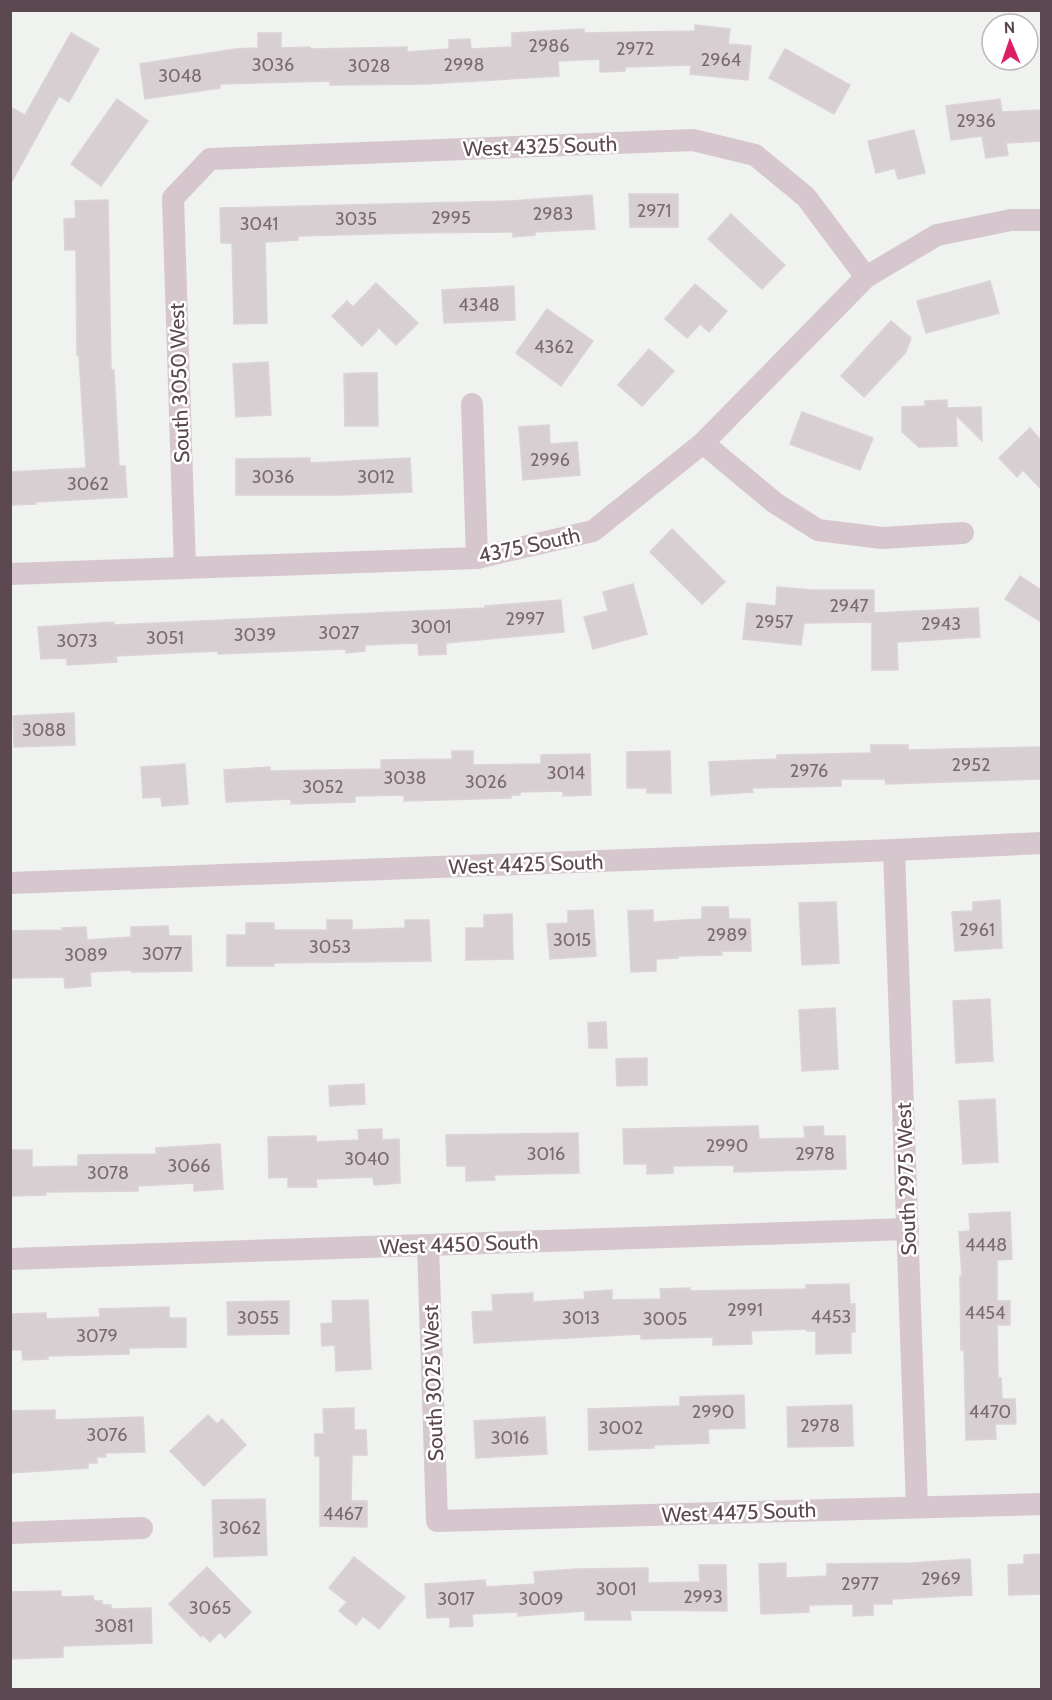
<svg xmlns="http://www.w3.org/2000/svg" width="1052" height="1700" font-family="Cabin,sans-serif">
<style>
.building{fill:#d7cfd1;stroke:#dbd3d5;stroke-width:1.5}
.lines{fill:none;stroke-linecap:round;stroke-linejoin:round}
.minor{stroke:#d6c6ce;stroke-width:22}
.labels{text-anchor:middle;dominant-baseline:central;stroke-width:5;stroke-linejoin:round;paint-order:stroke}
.number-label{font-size:18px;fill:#7b6a71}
.street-label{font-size:21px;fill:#5c4851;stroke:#fff}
</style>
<rect width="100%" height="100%" fill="#eff2ef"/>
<g class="building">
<polygon points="695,25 730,29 728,44 751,46 748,80 690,74 691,65 625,67 625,71 600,72 600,59 558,61 559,76 427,84 330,85 330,81 220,84 220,88 145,99 140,64 235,49 258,48 258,33 281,33 281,48 310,47 310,49 407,47 407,52 449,49 449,40 470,39 471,49 512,47 512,33 584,29 584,33 695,31"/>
<polygon points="71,33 99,49 69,102 59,96 10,185 10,107 25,115"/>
<polygon points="785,49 850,85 834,114 769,78"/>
<polygon points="117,99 148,121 101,186 71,164"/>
<polygon points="1000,99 1002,112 1041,110 1041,141 1006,143 1008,155 986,158 982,136 951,140 946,106"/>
<polygon points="914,130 925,173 898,179 895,168 876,173 868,141"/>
<polygon points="629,194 678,194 678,227 630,227"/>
<polygon points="592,195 595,229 535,232 535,235 513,237 513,232 412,233 298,236 298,240 265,242 267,323 234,324 232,243 221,243 220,208 511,201"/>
<polygon points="108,200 111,370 114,370 119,466 125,466 127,497 36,502 36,504 10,505 10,472 86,468 79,355 77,355 76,250 65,250 64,219 76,218 75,201"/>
<polygon points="731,214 785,265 762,289 708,239"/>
<polygon points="990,281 999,313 926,333 917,301"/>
<polygon points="376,283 418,323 396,345 377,326 377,331 362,346 332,316 347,301 353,307"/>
<polygon points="695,284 727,311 709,332 700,324 687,338 665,319"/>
<polygon points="514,286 515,320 444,323 442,290"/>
<polygon points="547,309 593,341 561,386 516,353"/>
<polygon points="891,321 911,338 906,352 864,397 841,376"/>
<polygon points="649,349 674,371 642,406 618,385"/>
<polygon points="268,362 271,415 236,417 233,364"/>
<polygon points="359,373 377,373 378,426 345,426 344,374"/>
<polygon points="947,400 947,408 981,407 982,441 956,415 957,446 919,447 902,432 902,407 925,406 925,401"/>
<polygon points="802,412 873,438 860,470 790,444"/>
<polygon points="549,425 550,444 577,442 580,475 523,480 519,427"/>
<polygon points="1030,428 1041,440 1041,489 1023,470 1017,477 999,458"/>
<polygon points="310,458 310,463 410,458 412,492 341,495 236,495 236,459"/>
<polygon points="672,529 725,582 702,604 650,552"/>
<polygon points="1020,576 1041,590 1041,622 1005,599"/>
<polygon points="633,584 647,634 593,649 584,617 608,611 603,592"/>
<polygon points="777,587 813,590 874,590 874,613 978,608 980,637 897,642 898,670 872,670 872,622 804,623 801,645 743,639 747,603 776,606"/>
<polygon points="561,600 564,632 446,643 446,654 419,655 418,643 365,645 365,651 346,653 346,649 218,654 218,651 116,656 117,662 67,665 67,658 41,659 38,627 114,622 114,625 485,608 485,606"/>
<polygon points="74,713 75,745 14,747 13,716"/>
<polygon points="871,745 908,745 908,750 1041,747 1041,779 886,784 885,779 841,779 841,786 752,788 753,792 711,795 709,762 777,759 777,755 871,753"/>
<polygon points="452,751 473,751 473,765 541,764 541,755 590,754 591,795 563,796 563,791 520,792 520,795 511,795 511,798 404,801 404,795 355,796 355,802 291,804 291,799 226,802 224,770 270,767 270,771 381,769 381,760 452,759"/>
<polygon points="670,751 671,793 647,793 647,788 627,788 627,752"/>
<polygon points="185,764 188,804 162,806 161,797 143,798 141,767"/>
<polygon points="1000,900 1002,948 955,951 952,912 973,911 973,902"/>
<polygon points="836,902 839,963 802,965 799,903"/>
<polygon points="702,907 728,907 729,919 750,919 751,951 721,951 722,955 678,956 678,958 656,959 656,971 631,972 628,911 653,910 653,922 702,919"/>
<polygon points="593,910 596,956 550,959 547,924 568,923 568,911"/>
<polygon points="512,914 513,959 466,960 466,928 484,928 484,915"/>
<polygon points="327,920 352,920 352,930 405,928 405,920 429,920 431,961 274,963 274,966 227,966 227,935 246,935 246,923 274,923 274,930 327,930"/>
<polygon points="168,926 169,936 191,936 192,971 132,972 132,970 90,972 91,986 65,988 64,977 10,978 10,931 62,930 62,928 86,927 87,940 131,937 131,927"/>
<polygon points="990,999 993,1061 956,1063 953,1001"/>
<polygon points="835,1008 838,1069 802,1071 799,1010"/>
<polygon points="606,1022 607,1048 589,1048 588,1023"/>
<polygon points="647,1058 647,1085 617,1086 616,1059"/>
<polygon points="364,1084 365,1104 330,1106 329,1086"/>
<polygon points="995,1099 998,1162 963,1164 959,1101"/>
<polygon points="758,1126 759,1139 805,1138 804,1127 823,1126 824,1136 845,1136 846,1169 734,1172 734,1165 673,1166 673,1173 647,1174 647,1164 624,1164 623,1129"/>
<polygon points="382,1129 382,1140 399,1139 400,1183 374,1185 373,1177 316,1179 317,1187 288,1187 288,1177 269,1178 268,1137 316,1136 316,1142 359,1140 358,1130"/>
<polygon points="578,1133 579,1173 494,1175 495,1180 466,1181 466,1166 447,1166 446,1135"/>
<polygon points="220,1144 223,1189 194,1191 194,1183 138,1186 138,1191 46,1192 46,1195 10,1196 10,1150 32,1150 32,1167 78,1166 78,1155 156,1154 156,1148"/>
<polygon points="1010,1212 1012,1259 997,1260 997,1301 1010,1301 1010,1325 997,1325 998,1378 1001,1378 1002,1399 1015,1399 1016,1424 995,1424 996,1439 966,1440 964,1350 961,1350 960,1276 962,1276 959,1232 970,1231 969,1214"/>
<polygon points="849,1284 850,1304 855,1304 855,1332 851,1332 851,1353 816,1354 816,1331 807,1331 807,1329 751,1331 752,1344 713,1345 713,1337 641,1339 641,1334 474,1343 472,1312 493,1311 492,1295 533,1293 533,1302 585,1299 584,1292 612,1290 612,1300 661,1299 660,1289 690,1288 690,1291 806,1289 806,1285"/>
<polygon points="368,1300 371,1369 336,1371 335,1345 322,1346 321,1324 333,1323 332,1301"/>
<polygon points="289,1301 289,1334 228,1335 227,1302"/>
<polygon points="169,1307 169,1318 186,1318 186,1347 129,1348 129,1354 47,1356 48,1359 23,1360 22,1350 10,1350 10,1314 46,1313 46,1319 100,1317 99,1309"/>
<polygon points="744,1395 745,1428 708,1429 709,1443 654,1445 654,1448 589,1450 588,1409 680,1406 680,1397"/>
<polygon points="852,1405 853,1446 788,1447 787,1407"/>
<polygon points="354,1408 354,1430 366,1430 367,1455 352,1455 351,1501 367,1501 367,1527 320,1526 320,1456 315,1456 315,1434 324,1434 323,1409"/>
<polygon points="55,1410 55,1420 143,1417 145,1452 105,1453 106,1457 97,1457 97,1463 88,1463 88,1468 10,1473 10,1411"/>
<polygon points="208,1415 217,1424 222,1419 246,1445 204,1486 170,1451"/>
<polygon points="545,1417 547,1454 476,1458 474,1421"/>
<polygon points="265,1499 267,1555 214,1557 212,1500"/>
<polygon points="1041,1554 1041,1594 1009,1595 1008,1565 1024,1564 1024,1555"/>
<polygon points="354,1557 405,1597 379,1629 363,1616 356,1625 339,1611 347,1602 329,1588"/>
<polygon points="970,1559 972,1595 892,1599 892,1604 873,1604 873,1615 853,1616 853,1604 809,1605 809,1612 761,1614 759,1564 786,1563 786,1578 827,1576 827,1564 911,1563"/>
<polygon points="699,1565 726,1565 727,1611 630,1610 631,1620 585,1620 585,1611 518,1616 518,1612 472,1614 473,1626 450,1627 450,1617 427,1618 425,1584 485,1580 486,1587 535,1584 534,1572 577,1569 648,1568 648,1583 700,1582"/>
<polygon points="207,1567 251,1612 225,1638 220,1632 210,1642 203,1635 201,1637 169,1604"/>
<polygon points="61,1591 61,1597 93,1596 94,1601 102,1601 102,1605 111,1605 111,1609 151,1608 152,1643 63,1646 63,1657 10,1659 10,1592"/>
</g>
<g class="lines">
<g class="minor">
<polyline points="472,404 477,558"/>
<polyline points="703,443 775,503 818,530 882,538 963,533"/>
<polyline points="185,568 173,198 210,159 693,140 755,155 806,197 866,277"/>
<polyline points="10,574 477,558 593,531 703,443 866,277 937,235 1011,220 1042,220"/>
<polyline points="894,850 917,1507"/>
<polyline points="10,883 894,850 1042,843"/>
<polyline points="428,1245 437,1521 1042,1504"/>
<polyline points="10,1259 908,1229"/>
<polyline points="10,1533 142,1528"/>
</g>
</g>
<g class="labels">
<g class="number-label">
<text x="549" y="46">2986</text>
<text x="635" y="49">2972</text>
<text x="721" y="60">2964</text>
<text x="273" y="65">3036</text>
<text x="464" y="65">2998</text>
<text x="369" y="66">3028</text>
<text x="180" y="76">3048</text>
<text x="976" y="121">2936</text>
<text x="654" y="211">2971</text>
<text x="553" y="214">2983</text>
<text x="451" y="218">2995</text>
<text x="356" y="219">3035</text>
<text x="259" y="224">3041</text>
<text x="479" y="305">4348</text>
<text x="554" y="347">4362</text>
<text x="550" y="460">2996</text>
<text x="273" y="477">3036</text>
<text x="376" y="477">3012</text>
<text x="88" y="484">3062</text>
<text x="849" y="606">2947</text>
<text x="525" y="619">2997</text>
<text x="774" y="622">2957</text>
<text x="941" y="624">2943</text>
<text x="431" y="627">3001</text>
<text x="339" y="633">3027</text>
<text x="255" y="635">3039</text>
<text x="165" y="638">3051</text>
<text x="77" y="641">3073</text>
<text x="44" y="730">3088</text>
<text x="971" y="765">2952</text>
<text x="809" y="771">2976</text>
<text x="566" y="773">3014</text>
<text x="405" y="778">3038</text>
<text x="486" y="782">3026</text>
<text x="323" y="787">3052</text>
<text x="977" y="930">2961</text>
<text x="727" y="935">2989</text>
<text x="572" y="940">3015</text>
<text x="330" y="947">3053</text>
<text x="162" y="954">3077</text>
<text x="86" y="955">3089</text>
<text x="727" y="1146">2990</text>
<text x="546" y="1154">3016</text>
<text x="815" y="1154">2978</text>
<text x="367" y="1159">3040</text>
<text x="189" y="1166">3066</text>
<text x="108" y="1173">3078</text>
<text x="986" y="1245">4448</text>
<text x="745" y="1310">2991</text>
<text x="985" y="1313">4454</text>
<text x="831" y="1317">4453</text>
<text x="258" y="1318">3055</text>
<text x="581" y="1318">3013</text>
<text x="665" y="1319">3005</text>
<text x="97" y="1336">3079</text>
<text x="713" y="1412">2990</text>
<text x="990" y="1412">4470</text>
<text x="820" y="1426">2978</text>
<text x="621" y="1428">3002</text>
<text x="107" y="1435">3076</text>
<text x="510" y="1438">3016</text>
<text x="343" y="1514">4467</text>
<text x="240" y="1528">3062</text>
<text x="941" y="1579">2969</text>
<text x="860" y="1584">2977</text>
<text x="616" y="1589">3001</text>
<text x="703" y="1597">2993</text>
<text x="456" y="1599">3017</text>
<text x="541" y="1599">3009</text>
<text x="210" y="1608">3065</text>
<text x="114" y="1626">3081</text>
</g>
<g class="street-label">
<text transform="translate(540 146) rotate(-2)">West 4325 South</text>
<text transform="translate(179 383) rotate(-92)">South 3050 West</text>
<text transform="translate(529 545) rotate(-12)">4375 South</text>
<text transform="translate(526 864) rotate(-2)">West 4425 South</text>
<text transform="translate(906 1179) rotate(-92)">South 2975 West</text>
<text transform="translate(459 1244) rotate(-2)">West 4450 South</text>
<text transform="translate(433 1383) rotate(-92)">South 3025 West</text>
<text transform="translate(739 1512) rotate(-2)">West 4475 South</text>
</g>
</g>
<rect width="1052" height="1700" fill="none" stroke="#5c4851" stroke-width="24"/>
<g transform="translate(1010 42) rotate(358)"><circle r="28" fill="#ffffff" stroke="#beb6b9" stroke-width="1.5"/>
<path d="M0-4.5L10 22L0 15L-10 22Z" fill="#de1d67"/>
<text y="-9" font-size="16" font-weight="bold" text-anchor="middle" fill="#5c4851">N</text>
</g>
</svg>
